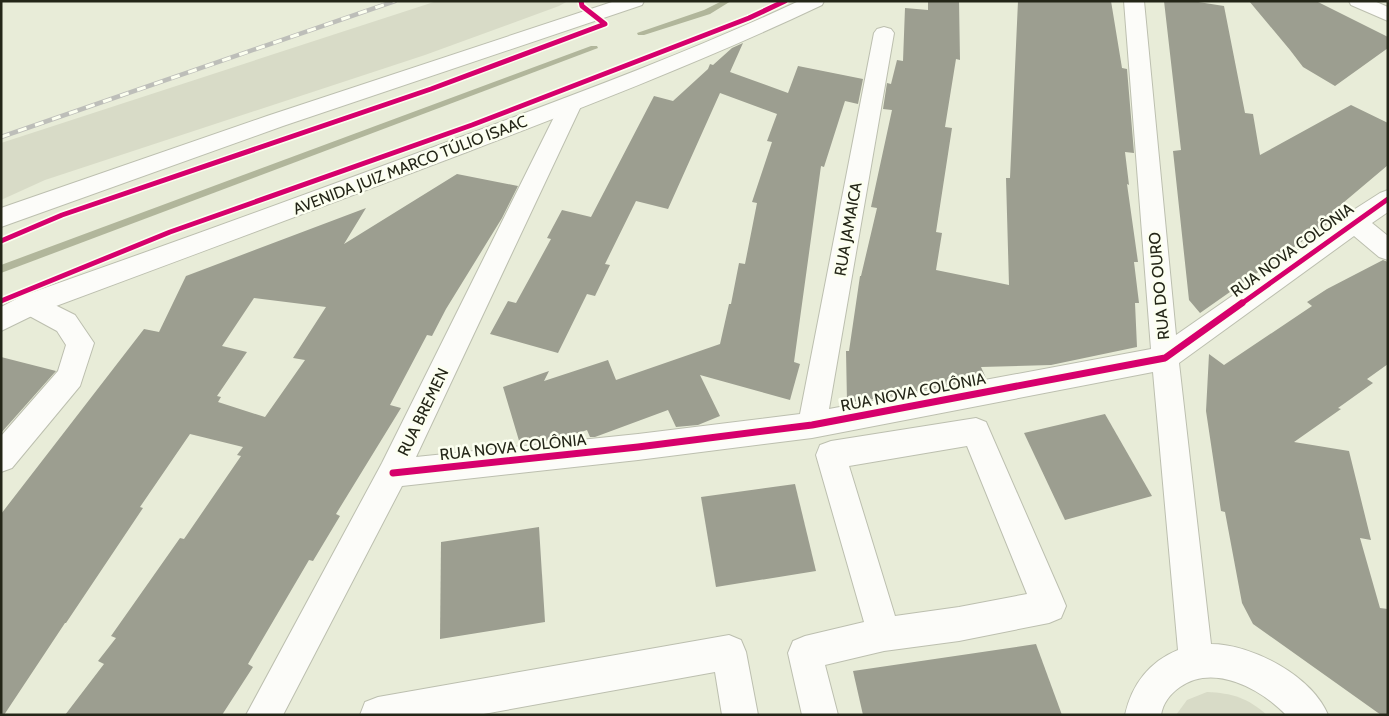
<svg xmlns="http://www.w3.org/2000/svg" width="1389" height="716" font-family="Cabin,sans-serif">
<style>
.green{fill:#d8dbc7}
.lines{fill:none;stroke-linecap:round;stroke-linejoin:round}
.stream{fill:#b1b69b;fill-rule:evenodd}
.building{fill:#9c9e90;fill-rule:evenodd}
.minor-casing{stroke:#bcbfaf;stroke-width:2}
.major-casing{stroke:#bcbfaf;stroke-width:2}
.minor{fill:#fcfcf9;fill-rule:evenodd}
.major{fill:#fcfcf9;fill-rule:evenodd}
.rail-casing{stroke:#bdbeb9;stroke-width:4.5}
.rail{stroke:#fcfff0;stroke-width:3;stroke-dasharray:9;stroke-linecap:butt}
.cycleway-far1-casing{stroke:#fcfff0;stroke-width:8}
.cycleway-casing{stroke:#fcfff0;stroke-width:10}
.cycleway-far1{stroke:#d6006c;stroke-width:5}
.cycleway{stroke:#d6006c;stroke-width:7}
.labels{text-anchor:middle;dominant-baseline:central;stroke-width:5;stroke-linejoin:round;paint-order:stroke}
.street-label{font-size:16px;fill:#242618;stroke:#fcfff0}
</style>
<rect width="100%" height="100%" fill="#e8ecd8"/>
<g class="green">
<polygon points="437,1 568,1 559,6 425,55 45,180 1,200 1,143"/>
<path d="M 1207,692 C 1232,693 1248,698 1267,715 L 1176,715 L 1187,700 Z"/>
</g>
<g class="lines">
<g class="stream">
<polygon points="722,1 731,1 710,14 644,35 638,35 637,33 704,10"/>
<polygon points="591,46 597,46 598,48 1,273 1,265"/>
</g>
</g>
<g class="building">
<polygon points="928,1 959,1 960,60 956,59 945,127 952,128 936,232 942,233 936,270 1009,285 1006,178 1010,178 1018,1 1111,1 1122,68 1127,69 1134,153 1125,152 1129,185 1127,184 1138,262 1134,262 1139,303 1135,303 1137,347 1051,365 981,367 986,378 863,401 847,402 846,351 849,351 860,276 861,276 877,208 871,207 892,110 883,109 887,83 891,84 897,60 903,61 905,8 928,10"/>
<polygon points="1164,1 1192,1 1224,6 1245,113 1253,114 1260,155 1351,105 1388,123 1388,165 1337,208 1344,212 1200,313 1189,300 1173,151 1181,150"/>
<polygon points="1249,1 1316,1 1388,37 1388,48 1335,86 1303,67 1290,50"/>
<polygon points="743,43 730,72 788,93 798,66 863,79 858,104 845,101 824,167 821,166 794,362 800,364 790,400 700,375 720,416 698,425 676,427 668,410 595,437 590,437 587,430 558,440 520,444 503,387 549,371 544,381 608,360 616,380 720,344 729,304 731,304 739,263 745,264 757,203 752,202 772,142 767,141 777,114 720,93 668,209 636,201 605,264 610,265 595,296 587,294 558,353 490,334 508,301 516,303 551,239 547,238 562,210 591,217 654,96 673,101 708,69 710,64 713,65 732,48"/>
<path d="M 457,174 L 518,186 L 502,218 L 446,309 L 432,336 L 427,335 L 390,405 L 401,408 L 336,514 L 340,516 L 313,561 L 309,560 L 248,664 L 253,667 L 222,715 L 65,715 L 104,664 L 98,661 L 116,638 L 111,636 L 180,538 L 184,539 L 241,456 L 237,455 L 243,447 L 190,434 L 140,507 L 143,508 L 66,623 L 65,623 L 4,715 L 1,715 L 1,514 L 144,329 L 159,332 L 186,276 L 366,208 L 344,244 ZM 254,298 L 326,307 L 293,358 L 305,360 L 265,417 L 218,402 L 221,397 L 217,396 L 247,352 L 222,346 Z"/>
<polygon points="1383,260 1388,262 1388,364 1367,379 1373,383 1338,408 1341,409 1294,442 1349,451 1371,540 1360,538 1380,608 1388,609 1388,715 1381,715 1253,624 1242,603 1225,512 1221,511 1206,411 1209,354 1224,365 1312,306 1307,302 1327,289"/>
<polygon points="1,357 56,371 1,433"/>
<polygon points="1105,414 1152,496 1065,520 1024,433"/>
<polygon points="795,484 816,571 716,587 701,497"/>
<polygon points="539,527 545,622 440,639 441,542"/>
<polygon points="1036,644 1062,715 863,715 853,671"/>
</g>
<g class="lines">
<g class="minor-casing">
<g id="minor">
<path d="M 1124,1 L 1144,1 L 1176,335 L 1343,219 L 1344,216 L 1380,193 L 1388,190 L 1388,212 L 1372,223 L 1388,236 L 1388,260 L 1379,257 L 1354,236 L 1179,363 L 1211,644 C 1252,644 1312,676 1328,715 L 1286,715 C 1261,689 1214,663 1180,687 C 1170,694 1163,703 1161,715 L 1125,715 C 1132,684 1149,662 1178,650 L 1153,372 L 812,438 L 638,460 L 402,486 L 283,715 L 246,715 L 382,463 L 563,99 L 571,97 L 579,99 L 582,104 L 416,457 L 638,434 L 800,414 L 874,33 L 877,29 L 884,27 L 891,29 L 894,33 L 829,409 L 1151,349 Z"/>
<polygon points="31,293 75,315 94,343 80,386 12,468 1,472 1,436 58,371 66,345 57,331 22,312 18,304 22,296"/>
<path d="M 976,418 L 986,422 L 1061,594 L 1066,606 L 1061,618 L 1049,623 L 959,641 L 884,651 L 825,665 L 838,715 L 802,715 L 788,653 L 793,641 L 805,636 L 864,622 L 816,455 L 820,445 L 831,441 ZM 967,446 L 1027,594 L 959,607 L 895,616 L 849,466 Z"/>
<polygon points="729,635 741,640 746,652 758,715 722,715 715,672 478,715 360,715 365,702 378,697"/>
</g>
</g>
<g class="major-casing">
<g id="major">
<polygon points="615,1 644,1 642,5 283,126 1,227 1,208 267,116"/>
<path d="M 799,1 L 824,1 L 822,5 C 706,60 587,106 467,152 C 325,206 183,259 40,312 L 1,331 L 1,307 L 22,296 C 167,245 313,192 458,138 C 573,95 688,53 799,1 Z"/>
<polygon points="1349,1 1374,1 1388,7 1388,21 1351,5"/>
</g>
</g>
<use href="#minor" class="minor"/>
<use href="#major" class="major"/>
<g class="rail-casing">
<polyline id="rail" points="1,137 395,1"/>
</g>
<use href="#rail" class="rail"/>
<g class="cycleway-far1-casing">
<g id="cycleway-far1">
<polyline points="1,241 62,215 431,89 605,24 582,6 581,1"/>
<polyline points="1,301 170,232 472,125 749,18 785,1"/>
<polyline points="1241,304 1388,199"/>
</g>
</g>
<g class="cycleway-casing">
<polyline id="cycleway" points="393,473 638,447 812,425 1165,358 1242,303"/>
</g>
<use href="#cycleway-far1" class="cycleway-far1"/>
<use href="#cycleway" class="cycleway"/>
</g>
<g class="labels">
<g class="street-label">
<text transform="translate(410 165) rotate(-21)">AVENIDA JUIZ MARCO TÚLIO ISAAC</text>
<text transform="translate(848 229) rotate(-80)">RUA JAMAICA</text>
<text transform="translate(1292 250) rotate(-36)">RUA NOVA COLÔNIA</text>
<text transform="translate(1159 286) rotate(-95)">RUA DO OURO</text>
<text transform="translate(913 392) rotate(-11)">RUA NOVA COLÔNIA</text>
<text transform="translate(423 412) rotate(-64)">RUA BREMEN</text>
<text transform="translate(513 447) rotate(-6)">RUA NOVA COLÔNIA</text>
</g>
</g>
<rect width="1389" height="716" fill="none" stroke="#242618" stroke-width="5"/>
</svg>
